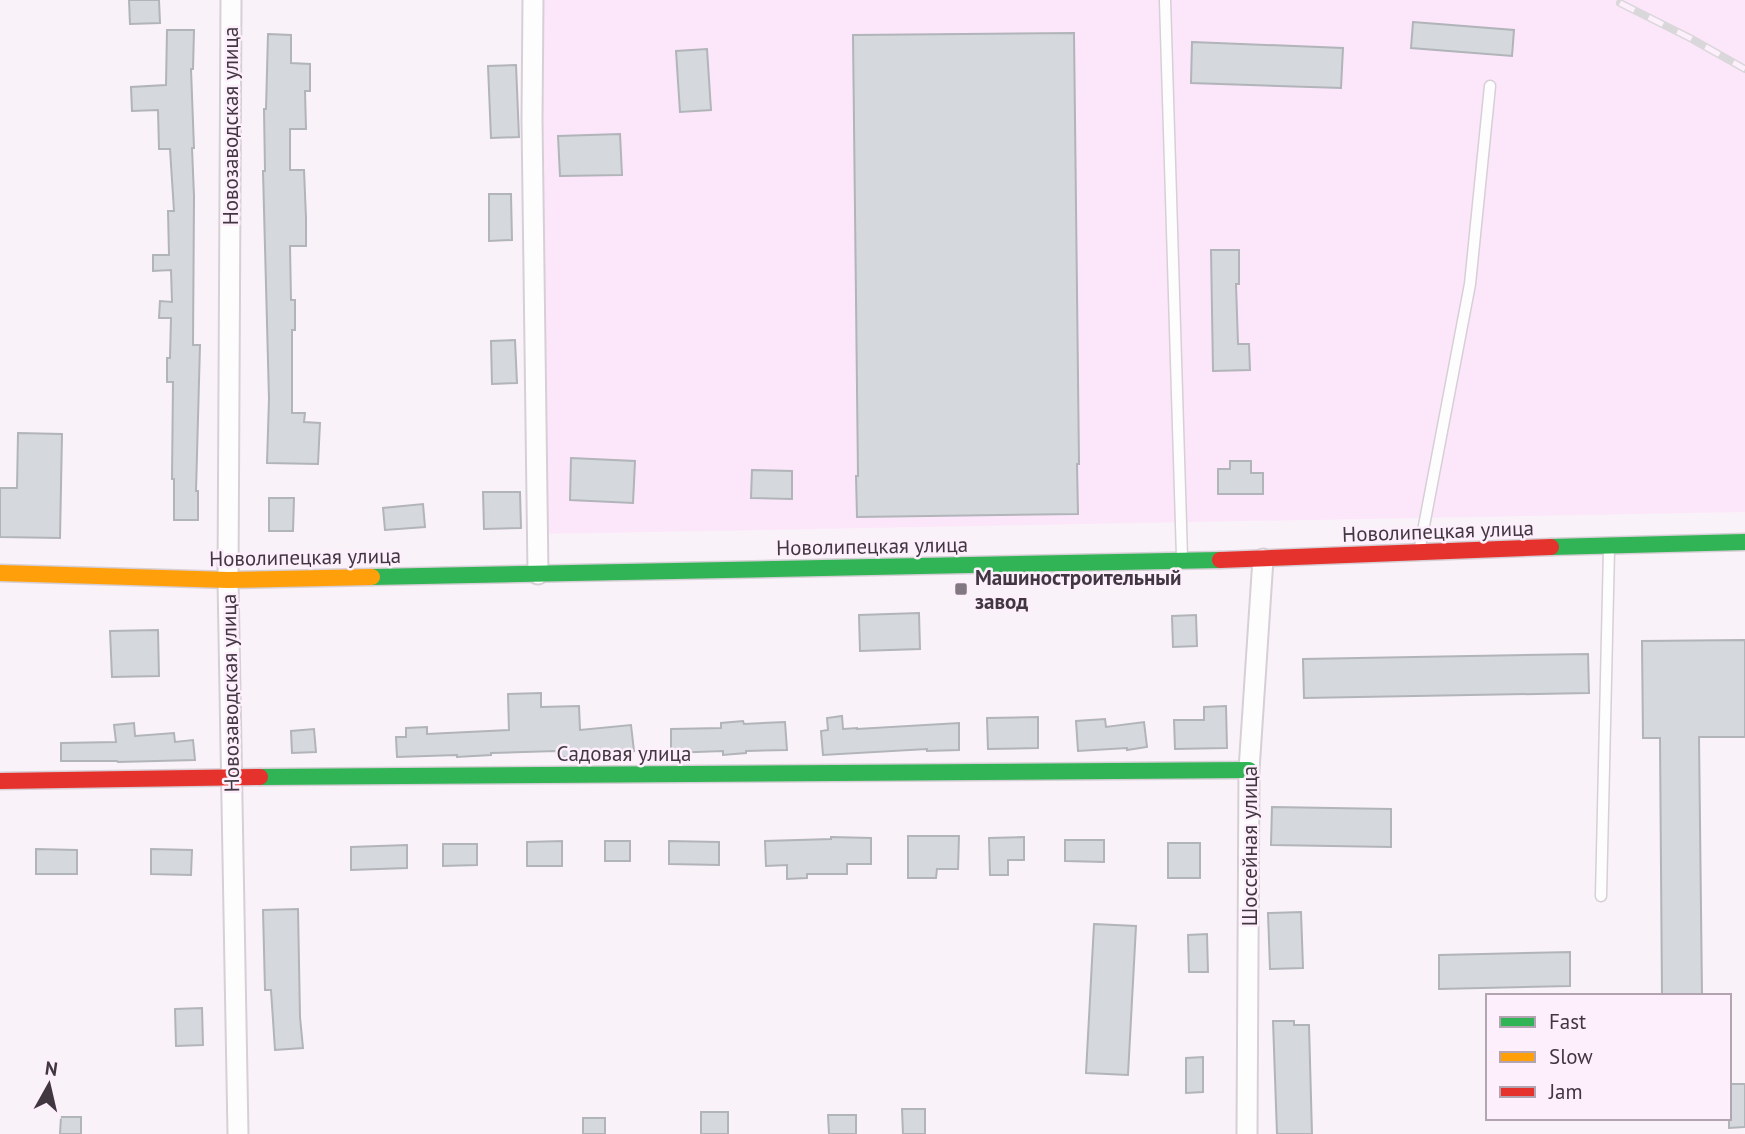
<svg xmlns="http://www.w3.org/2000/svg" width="1745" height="1134" font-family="'PT Sans',sans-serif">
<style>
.built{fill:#fce7fa}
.building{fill:#d5d8dc;stroke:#b1b4b9;stroke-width:2}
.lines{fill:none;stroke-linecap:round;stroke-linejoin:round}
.lane-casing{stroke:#d7cfd6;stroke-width:13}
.street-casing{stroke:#d7cfd6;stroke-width:23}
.fast-casing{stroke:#d7cfd6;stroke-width:19}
.slow-casing{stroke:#d7cfd6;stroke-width:19}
.jam-casing{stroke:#d7cfd6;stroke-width:19}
.lane{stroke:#fefdfe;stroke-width:10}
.street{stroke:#fefdfe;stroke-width:19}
.fast{stroke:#30b455;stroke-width:16}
.slow{stroke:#ff9f0a;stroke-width:16}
.jam{stroke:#e5322d;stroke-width:16}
.rail-casing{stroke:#d9d7d9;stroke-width:8}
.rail{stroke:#feeffc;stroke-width:5;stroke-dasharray:16;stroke-linecap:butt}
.poi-dot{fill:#827881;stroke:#feeffc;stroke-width:2.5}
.labels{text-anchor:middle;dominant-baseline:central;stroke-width:5;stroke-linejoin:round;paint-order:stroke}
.street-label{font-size:21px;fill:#413740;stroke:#feeffc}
.poi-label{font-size:21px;font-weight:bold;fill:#413740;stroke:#feeffc;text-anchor:start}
</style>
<rect width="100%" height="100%" fill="#faf2f9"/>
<polygon class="built" points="537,0 1745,0 1745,512 538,534"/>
<g class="building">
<polygon points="129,0 159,0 160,23 130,24"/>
<polygon points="1413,22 1514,30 1512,56 1411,48"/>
<polygon points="167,30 194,30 193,69 191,69 194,148 192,148 194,196 193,345 200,345 196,491 198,491 198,520 174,520 174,479 172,479 173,382 167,382 167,358 170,358 171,318 159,318 160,301 172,302 171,270 153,271 153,255 169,255 168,211 174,211 170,149 159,149 158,110 132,111 131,87 166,85"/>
<polygon points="1074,33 1079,464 1077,464 1078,514 857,517 856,476 858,476 853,35"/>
<polygon points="268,34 291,35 291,63 310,64 310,91 305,91 306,129 290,129 290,170 304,170 306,218 306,246 290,246 291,300 295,300 295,330 292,330 292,413 305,413 304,422 320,423 318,464 267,463 269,399 263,171 265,171 264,109 266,109"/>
<polygon points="1192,42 1343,48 1341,88 1191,83"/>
<polygon points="707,49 711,110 680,112 676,51"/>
<polygon points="516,65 519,137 491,138 488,66"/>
<polygon points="620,134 622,175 560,176 558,136"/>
<polygon points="489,194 511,194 512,240 489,241"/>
<polygon points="1211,250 1239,250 1239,284 1236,284 1238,344 1249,344 1250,370 1213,371"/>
<polygon points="515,340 517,383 492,384 491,341"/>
<polygon points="18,433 62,434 60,538 0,537 0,488 17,488"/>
<polygon points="571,458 635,461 633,503 570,500"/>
<polygon points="1230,461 1251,461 1251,473 1263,473 1263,494 1218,494 1218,469 1230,469"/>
<polygon points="752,470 792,471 792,499 751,498"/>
<polygon points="483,492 520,492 521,528 484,529"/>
<polygon points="269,498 294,498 293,531 269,531"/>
<polygon points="423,504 425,527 385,530 383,508"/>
<polygon points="919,613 920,649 860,651 859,615"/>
<polygon points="1196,615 1197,646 1173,647 1172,616"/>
<polygon points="158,630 159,676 112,677 110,631"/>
<polygon points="1745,640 1745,737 1699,737 1702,996 1662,996 1660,738 1643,738 1642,641"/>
<polygon points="1588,654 1589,693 1304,698 1303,659"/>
<polygon points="541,693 541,707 579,706 580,730 631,725 634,751 580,757 557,757 556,751 491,753 491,755 457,757 457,755 397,757 396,737 406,737 406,728 427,727 427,734 509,730 508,694"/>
<polygon points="1226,706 1227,748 1175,749 1174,720 1204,720 1204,707"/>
<polygon points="842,716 843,729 857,728 857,729 959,723 959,750 927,751 927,749 823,755 821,731 828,730 827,718"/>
<polygon points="1038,717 1038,748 988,749 987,718"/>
<polygon points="1105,719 1106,727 1144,722 1147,747 1127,750 1127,748 1078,751 1076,721"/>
<polygon points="743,721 744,724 785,722 787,750 746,751 746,753 723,755 723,751 671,753 671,729 721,728 721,723"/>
<polygon points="134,723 135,736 174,733 175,742 193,740 195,760 118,762 117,761 61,761 61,743 116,742 114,725"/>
<polygon points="314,729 316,752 292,753 291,731"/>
<polygon points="1272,807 1391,809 1391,847 1271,845"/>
<polygon points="908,836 959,836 958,869 937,869 936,878 908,878"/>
<polygon points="831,837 871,838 871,864 847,864 847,874 807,874 807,878 787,879 787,865 766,866 765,841 831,839"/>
<polygon points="1024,837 1024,860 1008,860 1008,875 990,875 989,838"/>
<polygon points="1065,840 1104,840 1104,862 1065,861"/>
<polygon points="562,841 562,866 527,866 527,842"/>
<rect x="605" y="841" width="25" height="20"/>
<polygon points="669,841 719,842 719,865 669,864"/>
<rect x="1168" y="843" width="32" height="35"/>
<polygon points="443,844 477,844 477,865 443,866"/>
<polygon points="407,845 407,868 351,870 351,847"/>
<polygon points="36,849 77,850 77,874 36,874"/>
<polygon points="151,849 192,850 191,875 151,874"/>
<polygon points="298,909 300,1017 303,1048 275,1050 271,990 265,990 263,910"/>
<polygon points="1301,912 1303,968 1270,969 1268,913"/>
<polygon points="1094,924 1136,926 1128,1075 1086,1073"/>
<polygon points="1207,934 1208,972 1189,972 1188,935"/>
<polygon points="1570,952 1570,986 1439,989 1439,955"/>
<polygon points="202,1008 203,1045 176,1046 175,1009"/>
<polygon points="1273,1021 1294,1021 1294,1025 1309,1025 1312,1134 1277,1134"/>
<polygon points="1203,1057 1203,1092 1186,1093 1186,1058"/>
<polygon points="1729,1084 1745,1084 1745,1127 1729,1128"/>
<polygon points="902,1109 925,1109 925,1134 903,1134"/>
<rect x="701" y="1112" width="27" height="22"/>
<polygon points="828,1115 856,1115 856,1134 829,1134"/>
<polygon points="61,1117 81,1117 81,1134 60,1134"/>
<rect x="583" y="1118" width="22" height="16"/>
</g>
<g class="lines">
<g class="lane-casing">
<g id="lane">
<polyline points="1165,0 1182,557"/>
<polyline points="1419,552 1470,284 1490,86"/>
<polyline points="1601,896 1609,549"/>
</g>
</g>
<g class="street-casing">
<g id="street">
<polyline points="231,0 228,580 238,1134"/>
<polyline points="533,0 532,120 538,574"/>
<polyline points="1247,1134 1249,770 1263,559"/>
</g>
</g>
<g class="fast-casing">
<g id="fast">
<polyline points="1551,547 1745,542"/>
<polyline points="372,577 1220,560"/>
<polyline points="260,777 1249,770"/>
</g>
</g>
<g class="slow-casing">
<polyline id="slow" points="0,573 228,580 372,577"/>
</g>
<g class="jam-casing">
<g id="jam">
<polyline points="1220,560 1551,547"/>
<polyline points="0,781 260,777"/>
</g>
</g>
<use href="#lane" class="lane"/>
<use href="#street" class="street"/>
<use href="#fast" class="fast"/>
<use href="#slow" class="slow"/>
<use href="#jam" class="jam"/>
<g class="rail-casing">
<polyline id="rail" points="1620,3 1690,38 1745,69"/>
</g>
<use href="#rail" class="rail"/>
</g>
<rect class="poi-dot" x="954" y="582" width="14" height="14" rx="3.5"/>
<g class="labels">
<g class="street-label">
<text transform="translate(230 126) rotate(-90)">Новозаводская улица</text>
<text transform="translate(1438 531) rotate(-2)">Новолипецкая улица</text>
<text transform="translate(872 546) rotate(-1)">Новолипецкая улица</text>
<text transform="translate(305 557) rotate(-1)">Новолипецкая улица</text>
<text transform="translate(230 693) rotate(-91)">Новозаводская улица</text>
<text x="624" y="753">Садовая улица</text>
<text transform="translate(1249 846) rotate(-90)">Шоссейная улица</text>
</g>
<g class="poi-label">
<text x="975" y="577">Машиностроительный<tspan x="975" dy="24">завод</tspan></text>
</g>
</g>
<rect x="1486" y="994" width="245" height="126" fill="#feeffc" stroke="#b2a5b1" stroke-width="2"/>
<rect x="1500" y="1017" width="35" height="10" fill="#30b455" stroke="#b2a5b1" stroke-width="2"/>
<text x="1549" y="1029" font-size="21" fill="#413740">Fast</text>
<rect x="1500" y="1052" width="35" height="10" fill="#ff9f0a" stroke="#b2a5b1" stroke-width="2"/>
<text x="1549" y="1064" font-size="21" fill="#413740">Slow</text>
<rect x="1500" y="1087" width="35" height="10" fill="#e5322d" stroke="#b2a5b1" stroke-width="2"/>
<text x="1549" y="1099" font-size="21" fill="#413740">Jam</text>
<g transform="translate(49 1085) rotate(8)" stroke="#feeffc" stroke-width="5" paint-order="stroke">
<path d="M0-5L12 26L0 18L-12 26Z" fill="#413740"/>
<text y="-10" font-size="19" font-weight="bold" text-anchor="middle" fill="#413740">N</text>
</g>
</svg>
